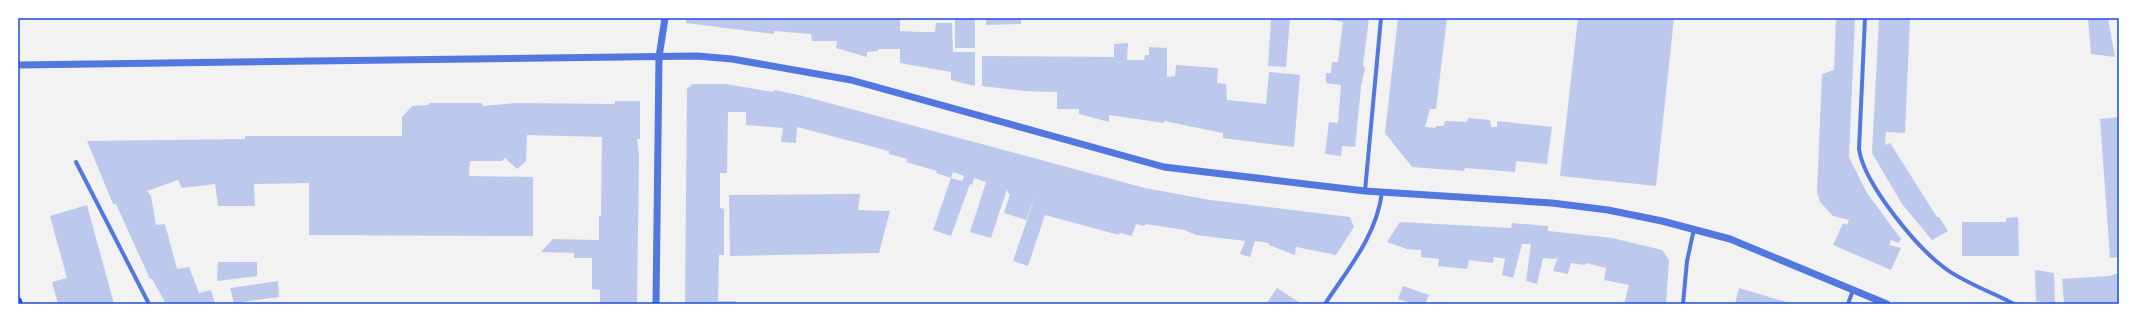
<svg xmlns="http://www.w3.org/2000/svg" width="2137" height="322" font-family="'PT Sans Narrow',sans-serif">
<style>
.building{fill:#bdc9ec}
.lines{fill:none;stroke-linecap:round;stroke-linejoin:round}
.minor{stroke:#5277de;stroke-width:4}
.tertiary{stroke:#5277de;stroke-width:7}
.secondary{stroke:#1d4ed8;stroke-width:8}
.neatline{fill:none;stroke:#1d4ed8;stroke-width:1.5}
</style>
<rect width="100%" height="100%" fill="#f2f2f2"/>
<g class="building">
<polygon points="686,18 900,18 900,31 921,32 935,32 936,23 952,23 953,52 975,52 975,86 951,80 951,72 900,63 900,49 878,49 878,51 867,52 867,57 836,48 837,41 812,41 811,34 774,31 774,34 686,23"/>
<rect x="955" y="18" width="20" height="30"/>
<polygon points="986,18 1021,18 1021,24 986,25"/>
<polygon points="1271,18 1290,18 1286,67 1268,66"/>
<polygon points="1331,18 1369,18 1363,65 1365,68 1361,87 1355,147 1342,146 1341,156 1325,154 1329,122 1338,123 1341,85 1326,83 1326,73 1331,73 1332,62 1338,62 1343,22 1331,20"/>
<polygon points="1398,18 1447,18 1436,109 1430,109 1425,127 1435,128 1436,126 1444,126 1445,121 1467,122 1468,118 1490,120 1491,127 1497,127 1497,121 1552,127 1547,164 1516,161 1515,172 1465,168 1464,171 1412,167 1385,133"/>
<polygon points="1578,18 1674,18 1656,186 1560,176"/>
<polygon points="1836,18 1855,18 1849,157 1867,193 1901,239 1898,243 1891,240 1889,245 1901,248 1891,270 1833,245 1843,223 1847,225 1849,220 1833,216 1820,202 1817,192 1822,74 1834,70"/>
<polygon points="1879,18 1910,18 1905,133 1886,132 1885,145 1890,143 1937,217 1939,217 1948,231 1932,240 1902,204 1872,153"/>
<polygon points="2088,18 2108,18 2115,57 2091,54"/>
<polygon points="1128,43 1127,60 1144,60 1145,55 1149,55 1149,47 1167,48 1167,77 1175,76 1176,65 1218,68 1217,83 1226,84 1227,100 1266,104 1269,72 1300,75 1294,147 1223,138 1223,133 1164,121 1164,123 1109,115 1109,122 1079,114 1079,109 1057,109 1057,92 1024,91 982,86 982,56 1114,57 1114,44"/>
<polygon points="692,84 726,84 773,92 774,90 799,95 1145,188 1210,200 1350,217 1354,227 1336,255 1296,247 1295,255 1269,245 1269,243 1255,241 1250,257 1240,254 1245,241 1196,235 1184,230 1146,224 1144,226 1136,224 1132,236 1120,233 1119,235 1045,215 1028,266 1013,261 1036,193 1026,220 1004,213 1010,194 1008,193 1007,189 991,238 970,232 986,182 974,178 972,185 970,184 951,236 933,230 951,178 962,181 964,176 953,172 951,178 936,173 937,171 906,162 907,159 889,154 889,151 797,127 796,143 781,142 783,128 746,125 746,112 728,112 727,173 720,173 720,208 724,209 724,255 719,255 718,301 736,301 736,304 685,304 687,89"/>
<polygon points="615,101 640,101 640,139 637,139 639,156 637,304 600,304 600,290 592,289 592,258 574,258 574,253 541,252 553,239 599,240 599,216 601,216 602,137 527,135 526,161 517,169 505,158 502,161 470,161 469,176 533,177 533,236 309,235 309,183 254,184 255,206 218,206 215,184 182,188 178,180 147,191 151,196 156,225 165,224 177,269 189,267 199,293 211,290 215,304 166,304 152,279 150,279 116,204 113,204 87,141 245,139 245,136 402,136 402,117 412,106 428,105 430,103 481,103 483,106 516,103 615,104"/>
<polygon points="2119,117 2119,257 2110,258 2100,119"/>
<polygon points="860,194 858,210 890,211 879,253 730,256 729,195"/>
<polygon points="87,205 114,304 58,304 52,282 67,278 50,216"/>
<polygon points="2018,217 2019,256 1962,256 1962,222 2006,222 2006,218"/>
<polygon points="1400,222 1511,228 1512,223 1548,226 1548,231 1612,238 1662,250 1669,260 1666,304 1624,304 1629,285 1604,280 1606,268 1586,263 1585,265 1571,263 1568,274 1553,271 1558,256 1555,259 1543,258 1537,284 1526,281 1531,244 1522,244 1513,278 1502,275 1505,259 1494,257 1493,263 1469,260 1467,269 1438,266 1439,259 1421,257 1421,250 1407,249 1387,242"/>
<polygon points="218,262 257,262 257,276 217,281"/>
<polygon points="2035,270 2054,273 2055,304 2036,301"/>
<polygon points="2119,273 2119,304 2064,304 2062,279 2109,276"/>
<polygon points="278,281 279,297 234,303 230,288"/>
<polygon points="1403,286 1429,295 1425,304 1414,304 1398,299"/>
<polygon points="1277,288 1302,304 1266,304"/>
<polygon points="1739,288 1793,304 1735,304"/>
</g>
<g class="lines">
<g class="minor">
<path d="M 1865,18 L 1859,149 C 1864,184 1917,248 1946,269 C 1967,284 1992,292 2014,304"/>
<polyline points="76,162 149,304"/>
<polyline points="1365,191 1381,18"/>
<path d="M 1325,304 C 1348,269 1377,235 1382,192"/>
<polyline points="1683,304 1687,261 1694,229"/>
<polyline points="1848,304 1853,290"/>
</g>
<g class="tertiary">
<polyline points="18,65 697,56 732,59 851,80 1164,167 1365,191 1552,203 1608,210 1662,221 1730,239 1887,304"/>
<polyline points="656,304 659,57 665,18"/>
</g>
<polyline class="secondary" points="18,301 19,304"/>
</g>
<rect width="2137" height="322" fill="none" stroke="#ffffff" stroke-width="38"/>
<rect x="19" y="19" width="2099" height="284" class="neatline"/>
</svg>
